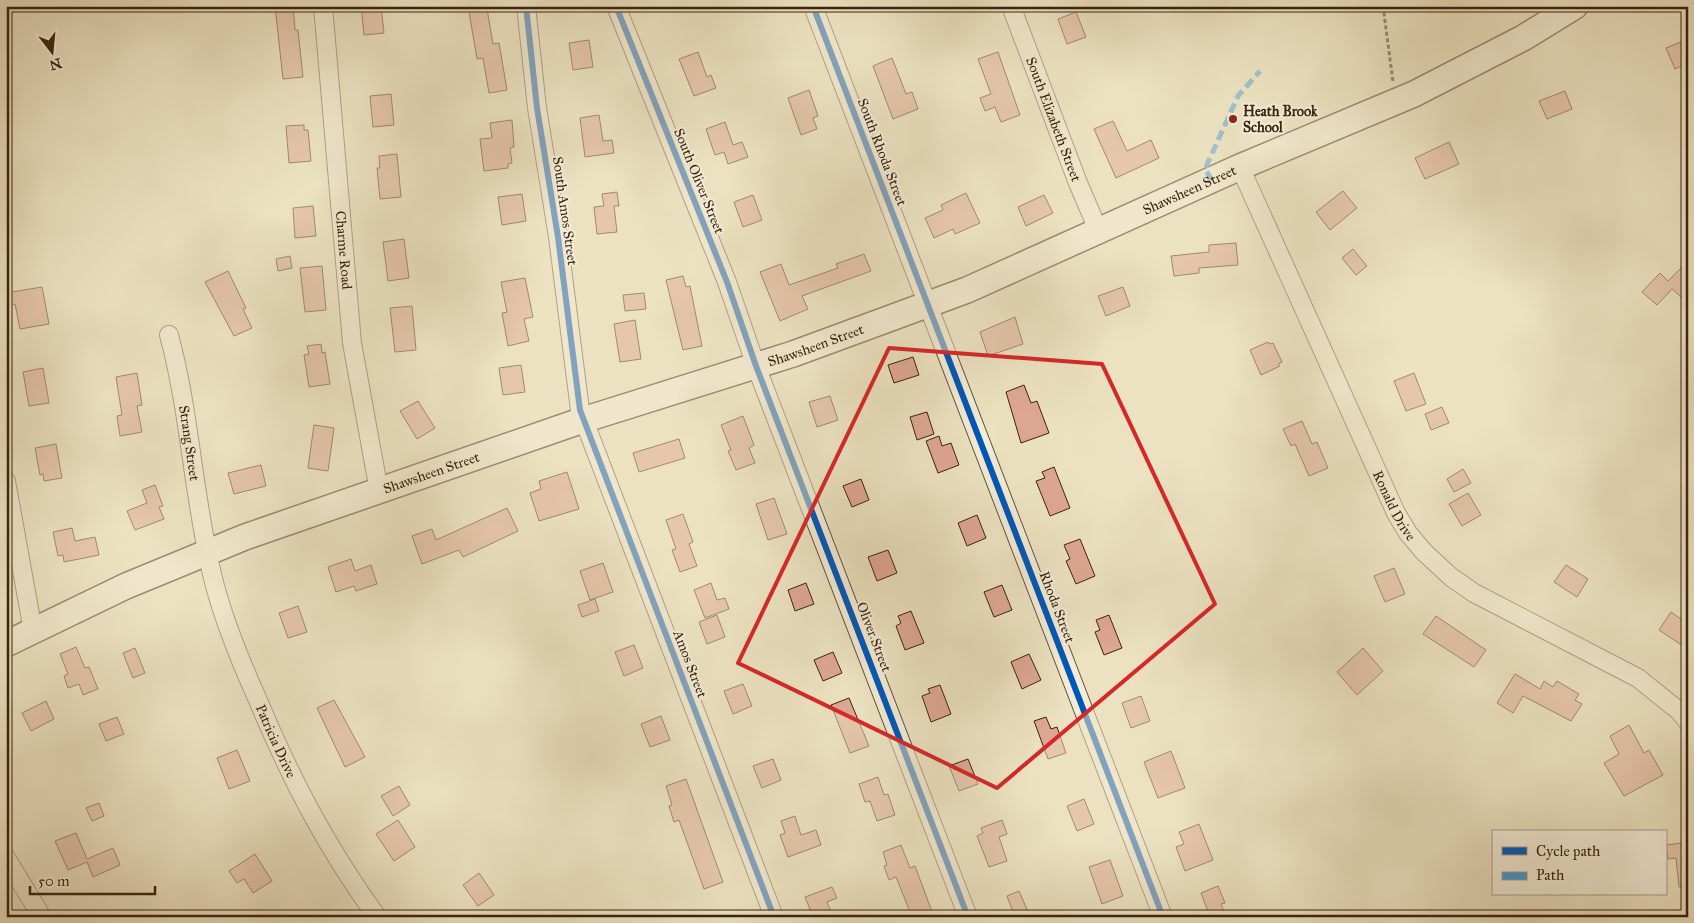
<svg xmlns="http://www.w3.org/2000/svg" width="1694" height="923" font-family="'IM FELL Great Primer',serif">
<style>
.building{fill:#dea793;stroke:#3a230f}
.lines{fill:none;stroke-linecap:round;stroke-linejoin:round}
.minor-casing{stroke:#66533c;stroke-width:20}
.secondary-casing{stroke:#3a230f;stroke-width:28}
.path{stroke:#3a230f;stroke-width:3;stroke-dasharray:4 2.5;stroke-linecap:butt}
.minor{stroke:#f3ecd7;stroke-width:18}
.secondary{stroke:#f3ecd7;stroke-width:25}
.quiet{stroke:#3e9cde;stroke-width:5;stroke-dasharray:10 5;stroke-linecap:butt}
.cycleway-casing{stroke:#f3ecd7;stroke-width:9}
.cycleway{stroke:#0057b8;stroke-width:6}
.marked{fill:none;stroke:#d62828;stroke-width:4;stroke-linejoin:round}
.poi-dot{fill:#8f2418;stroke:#f3ecd7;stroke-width:2}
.labels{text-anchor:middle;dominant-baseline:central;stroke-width:4;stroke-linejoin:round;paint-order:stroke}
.poi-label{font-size:14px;font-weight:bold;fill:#3a230f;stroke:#f3ecd7;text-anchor:start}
.street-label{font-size:14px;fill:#3a230f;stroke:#f3ecd7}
</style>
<rect width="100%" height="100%" fill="#ece2c1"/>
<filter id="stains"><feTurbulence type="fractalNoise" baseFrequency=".004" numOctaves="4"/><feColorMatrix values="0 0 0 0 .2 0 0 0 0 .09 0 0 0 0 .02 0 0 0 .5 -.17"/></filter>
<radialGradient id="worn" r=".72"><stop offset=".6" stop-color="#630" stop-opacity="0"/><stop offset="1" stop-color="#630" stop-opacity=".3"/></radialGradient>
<g class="building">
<polygon points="275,6 293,6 295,30 298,30 303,77 283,79"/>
<polygon points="361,6 381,6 384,33 364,35"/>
<polygon points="487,9 493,44 499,43 507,90 489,93 483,58 477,59 469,12"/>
<polygon points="1076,12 1086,37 1067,44 1058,19"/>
<polygon points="1688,39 1688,63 1675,69 1666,48"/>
<polygon points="589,40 593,67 573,70 569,43"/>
<polygon points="698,52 707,77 711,75 716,88 694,96 679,59"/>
<polygon points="998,52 1020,115 1001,122 995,107 985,111 980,98 991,94 978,59"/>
<polygon points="892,58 906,94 912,92 918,109 893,119 873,66"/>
<polygon points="809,90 818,116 813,118 817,129 801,135 788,98"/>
<polygon points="1565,91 1572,109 1547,119 1539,101"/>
<polygon points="391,94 394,125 373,127 370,96"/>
<polygon points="599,115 603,141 612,140 614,153 585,157 580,118"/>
<polygon points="512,120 514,147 510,148 512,163 508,164 508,168 484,171 480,139 492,138 490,123"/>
<polygon points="1113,121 1127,151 1151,140 1159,158 1116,178 1094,129"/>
<polygon points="725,122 733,145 742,142 748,157 728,164 724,152 715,155 706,129"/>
<polygon points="304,125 304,130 308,130 311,161 289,163 286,126"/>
<polygon points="1449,142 1459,164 1425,179 1415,158"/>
<polygon points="397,154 401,197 380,199 377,168 380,168 379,156"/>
<polygon points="1343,191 1357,208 1330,230 1316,212"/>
<polygon points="617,192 619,206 614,206 617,232 597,234 594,207 604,206 602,194"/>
<polygon points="966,193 980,223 955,234 953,229 934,238 925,218 943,210 941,205"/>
<polygon points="522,194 526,221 502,225 498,197"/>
<polygon points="753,195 762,220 743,227 734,202"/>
<polygon points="1044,195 1053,213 1026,226 1018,207"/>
<polygon points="313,206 316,236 295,238 293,208"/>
<polygon points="404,239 409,278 388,281 383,242"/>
<polygon points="1236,243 1238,265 1199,268 1199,273 1174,276 1171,256 1209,252 1209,245"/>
<polygon points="1353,249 1367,266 1356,275 1342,258"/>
<polygon points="864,254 871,271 802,296 808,309 780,321 760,272 781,264 789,285 838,268 836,264"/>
<polygon points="290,256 292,268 278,271 276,259"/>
<polygon points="1688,261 1688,303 1672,289 1657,305 1642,292 1660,273 1668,281"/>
<polygon points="322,266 326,310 305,312 300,268"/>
<polygon points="228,271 246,308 243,309 252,328 234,336 205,282"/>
<polygon points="683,276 686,287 690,286 702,346 683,350 666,280"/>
<polygon points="525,278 533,317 524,319 529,341 508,346 502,313 507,312 501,282"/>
<polygon points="42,287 49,324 20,329 15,304 6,306 6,293"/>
<polygon points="1123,287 1130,306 1106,316 1098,296"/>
<polygon points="644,293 646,309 625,311 623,295"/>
<polygon points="412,306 416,350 395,352 390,308"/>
<polygon points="1015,317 1023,344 988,356 980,332"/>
<polygon points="635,320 641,359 620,362 614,324"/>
<polygon points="1268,342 1269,344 1273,343 1282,362 1278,364 1280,366 1261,375 1250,350"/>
<polygon points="321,344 322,353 325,352 330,384 309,387 304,355 309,354 307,346"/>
<polygon points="913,357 919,375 894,383 888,365"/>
<polygon points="521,365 525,392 503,395 499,368"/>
<polygon points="43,368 49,403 29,406 23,372"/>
<polygon points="137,373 142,405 137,406 142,432 120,436 117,416 122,415 116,377"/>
<polygon points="1414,373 1426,404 1406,411 1394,381"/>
<polygon points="1024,385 1031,403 1037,401 1049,433 1021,443 1006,392"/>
<polygon points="830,396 838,420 817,427 809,402"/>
<polygon points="418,401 435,428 417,439 400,411"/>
<polygon points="1442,407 1449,423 1431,430 1425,414"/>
<polygon points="927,412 934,434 917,440 910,417"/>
<polygon points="743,416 754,445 749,448 755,463 736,470 728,451 731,450 721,425"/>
<polygon points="1302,421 1312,444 1317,442 1328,468 1309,476 1295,444 1291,446 1283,429"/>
<polygon points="314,425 334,428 328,471 308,468"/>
<polygon points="939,436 942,446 951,443 959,465 938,473 926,441"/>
<polygon points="679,439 685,458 639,472 633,453"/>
<polygon points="56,444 62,478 44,481 43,474 40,475 35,448"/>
<polygon points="261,465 266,486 234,494 228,473"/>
<polygon points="1054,467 1070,508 1050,516 1036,481 1045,478 1042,472"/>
<polygon points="1463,469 1471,483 1454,492 1447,479"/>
<polygon points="567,472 579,509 539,521 530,493 541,489 539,481"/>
<polygon points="861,479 869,500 852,507 843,486"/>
<polygon points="155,485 163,506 159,507 164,519 135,530 127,511 147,503 142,490"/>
<polygon points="1468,493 1481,515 1462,526 1449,504"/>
<polygon points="774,498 787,534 768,540 756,504"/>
<polygon points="507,508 518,531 463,557 459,550 422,564 412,536 432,529 436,540"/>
<polygon points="683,514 693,542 689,544 697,566 680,572 672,550 676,549 666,520"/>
<polygon points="977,515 986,538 967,546 958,523"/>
<polygon points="72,528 75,541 95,537 99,555 64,562 63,555 58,556 53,532"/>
<polygon points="1080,539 1095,576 1076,584 1066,561 1070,559 1064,545"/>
<polygon points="888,550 897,573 877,581 868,557"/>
<polygon points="351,559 355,571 371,565 377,584 356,591 354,586 336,592 328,567"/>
<polygon points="603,563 613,592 590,600 580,571"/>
<polygon points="1566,565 1588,579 1577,597 1554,582"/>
<polygon points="1394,568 1405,594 1385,602 1374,576"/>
<polygon points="711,583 717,600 725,598 729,609 705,618 694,590"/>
<polygon points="806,583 814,604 795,611 788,590"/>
<polygon points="1002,585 1012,610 994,617 984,592"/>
<polygon points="595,599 599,611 582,617 578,605"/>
<polygon points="298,606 307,632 288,638 279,613"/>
<polygon points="911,611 924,643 905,650 896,626 901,623 898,616"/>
<polygon points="1671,612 1688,624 1688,639 1683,646 1659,630"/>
<polygon points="717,615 725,637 707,644 699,622"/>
<polygon points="1109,615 1122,648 1104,655 1095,632 1100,630 1096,620"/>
<polygon points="1436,616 1486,650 1474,667 1423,634"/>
<polygon points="634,645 643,668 624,676 615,652"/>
<polygon points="76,647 85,668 89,667 98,689 83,695 79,684 68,688 64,676 68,674 60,654"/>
<polygon points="135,648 145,673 133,678 123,653"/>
<polygon points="1363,648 1383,671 1357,695 1337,672"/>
<polygon points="833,652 842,673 823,681 814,660"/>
<polygon points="1029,654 1041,680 1022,689 1011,662"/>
<polygon points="1515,674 1540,689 1544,681 1553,687 1557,681 1579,694 1575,700 1582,704 1571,721 1523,696 1513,713 1497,703"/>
<polygon points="743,684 752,706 733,714 724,691"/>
<polygon points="940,685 951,714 931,722 922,696 930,693 928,689"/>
<polygon points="1141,696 1150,721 1131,728 1122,703"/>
<polygon points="849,698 869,746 850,753 831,705"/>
<polygon points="334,700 365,757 345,767 317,708"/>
<polygon points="46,701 54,719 31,731 22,713"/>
<polygon points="661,716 670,740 650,747 641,724"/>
<polygon points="117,717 124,734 106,741 99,724"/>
<polygon points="1046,717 1051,729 1057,727 1066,753 1048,759 1034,721"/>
<polygon points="1629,725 1644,753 1649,750 1663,775 1624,796 1604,763 1619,754 1610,736"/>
<polygon points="237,750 250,781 229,789 217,758"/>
<polygon points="1171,751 1185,788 1158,798 1144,762"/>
<polygon points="773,759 781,780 762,788 753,766"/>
<polygon points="968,759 978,784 959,791 949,766"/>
<polygon points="878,777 884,795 888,794 895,815 877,821 870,801 865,802 859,784"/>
<polygon points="686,779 723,882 704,889 679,820 674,822 669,806 672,805 666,786"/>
<polygon points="399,786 410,805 393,816 381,796"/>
<polygon points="1084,799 1094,824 1077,831 1067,806"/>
<polygon points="99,803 104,816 92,821 86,808"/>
<polygon points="795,816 801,835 816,830 821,845 788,857 780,835 785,833 781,821"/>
<polygon points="398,820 415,847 394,861 376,834"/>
<polygon points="1002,820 1007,834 999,837 1007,861 989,867 977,836 983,833 981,828"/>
<polygon points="1199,824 1213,860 1185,871 1176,847 1184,844 1179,832"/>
<polygon points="76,833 87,859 113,848 120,865 93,877 87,862 68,870 55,841"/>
<polygon points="1688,842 1688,886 1679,887 1676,858 1668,859 1666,845"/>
<polygon points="901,845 910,868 915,866 934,917 912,917 896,877 889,880 884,866 887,865 883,852"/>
<polygon points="255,854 272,881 253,893 244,879 237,883 229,871"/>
<polygon points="1110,860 1123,896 1102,904 1089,867"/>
<polygon points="479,873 494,895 478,906 463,885"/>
<polygon points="1218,886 1225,903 1221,904 1226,917 1210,917 1201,893"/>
<polygon points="832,887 837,898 827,902 833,917 813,917 805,897"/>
<polygon points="1019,891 1026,907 1029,917 1015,917 1007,896"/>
</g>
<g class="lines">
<g class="minor-casing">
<g id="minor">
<path id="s1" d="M 323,6 L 352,343 L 379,491"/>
<polyline points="526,6 537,108 558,237 580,410 774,917"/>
<polyline points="616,6 727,282 756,366 968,917"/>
<polyline points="813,6 1163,917"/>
<path id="s2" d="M 1011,6 L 1078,183 L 1099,232"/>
<path id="s3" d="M 1240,167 L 1396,513 L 1408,533 L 1424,552 L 1451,577 L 1474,593 L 1638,678 L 1679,711 L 1688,722"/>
<path id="s4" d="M 169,335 C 190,413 193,495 212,574 C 222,617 239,658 257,698 C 291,779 325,845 377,917"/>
<polyline points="6,481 33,631"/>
<polyline points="6,858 42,917"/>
</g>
</g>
<g class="secondary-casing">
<g id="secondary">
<path id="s5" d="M 6,644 L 126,586 L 245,537 L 583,420 L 793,354 L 967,290 L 1240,167 L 1414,94 L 1523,38 L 1575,6"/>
</g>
</g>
<g class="path">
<polyline points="1354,6 1354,8"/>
<polyline points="1383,6 1393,82"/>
</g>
<use href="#minor" class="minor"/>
<use href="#secondary" class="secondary"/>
<polyline class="quiet" points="1212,180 1205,169 1238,96 1260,71"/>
<g class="cycleway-casing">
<g id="cycleway">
<polyline points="526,6 537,108 558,237 580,410 774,917"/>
<polyline points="616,6 727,282 756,366 968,917"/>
<polyline points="813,6 1163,917"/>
</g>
</g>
<use href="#cycleway" class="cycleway"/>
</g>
<path d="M0 0H1694V923H0ZM 889,348 L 1102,364 L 1215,604 L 997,788 L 738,663 Z" fill="#ece2c1" fill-opacity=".55" fill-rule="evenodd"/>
<path class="marked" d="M 889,348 L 1102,364 L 1215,604 L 997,788 L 738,663 Z"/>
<circle class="poi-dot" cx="1233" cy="119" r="5"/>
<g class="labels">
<g class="poi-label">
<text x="1243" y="111">Heath Brook<tspan x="1243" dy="16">School</tspan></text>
</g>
<g class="street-label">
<text stroke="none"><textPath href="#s2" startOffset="121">South Elizabeth Street</textPath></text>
<text transform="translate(882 152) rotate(69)">South Rhoda Street</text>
<text transform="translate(699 181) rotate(68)">South Oliver Street</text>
<text stroke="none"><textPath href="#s5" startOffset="1269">Shawsheen Street</textPath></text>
<text transform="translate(565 211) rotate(82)">South Amos Street</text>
<text stroke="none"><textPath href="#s1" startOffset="245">Charme Road</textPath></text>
<text stroke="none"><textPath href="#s5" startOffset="864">Shawsheen Street</textPath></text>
<text stroke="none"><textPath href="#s4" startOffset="110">Strang Street</textPath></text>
<text stroke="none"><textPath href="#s5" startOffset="459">Shawsheen Street</textPath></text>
<text stroke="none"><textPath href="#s3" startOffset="372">Ronald Drive</textPath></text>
<text transform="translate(1057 607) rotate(69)">Rhoda Street</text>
<text transform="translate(874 637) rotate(69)">Oliver Street</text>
<text transform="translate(690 664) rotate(69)">Amos Street</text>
<text stroke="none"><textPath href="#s4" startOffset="422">Patricia Drive</textPath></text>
</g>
</g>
<rect width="1694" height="923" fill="none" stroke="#ece2c1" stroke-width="25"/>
<rect x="8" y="8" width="1679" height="908" fill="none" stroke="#3a230f" stroke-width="2.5"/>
<rect x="12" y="12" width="1669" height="898" fill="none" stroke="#3a230f"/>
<rect x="1492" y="830" width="175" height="65" fill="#f3ecd7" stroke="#a99c87"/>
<rect x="1502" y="847" width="25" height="8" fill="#0057b8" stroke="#a99c87"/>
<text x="1536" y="856" font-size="15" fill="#3a230f">Cycle path</text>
<rect x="1502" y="872" width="25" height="8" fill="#3e9cde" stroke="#a99c87"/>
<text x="1536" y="880" font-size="15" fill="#3a230f">Path</text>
<g transform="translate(52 52) rotate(164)" stroke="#f3ecd7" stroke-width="4" paint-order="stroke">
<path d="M0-4L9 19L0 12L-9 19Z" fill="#3a230f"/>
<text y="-8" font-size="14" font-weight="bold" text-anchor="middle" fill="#3a230f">N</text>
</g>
<path d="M30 886v8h125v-8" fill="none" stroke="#3a230f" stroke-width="2.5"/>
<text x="38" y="886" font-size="15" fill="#3a230f" stroke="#f3ecd7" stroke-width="4" paint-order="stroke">50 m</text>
<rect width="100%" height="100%" filter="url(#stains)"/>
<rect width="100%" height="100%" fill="url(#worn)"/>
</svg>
